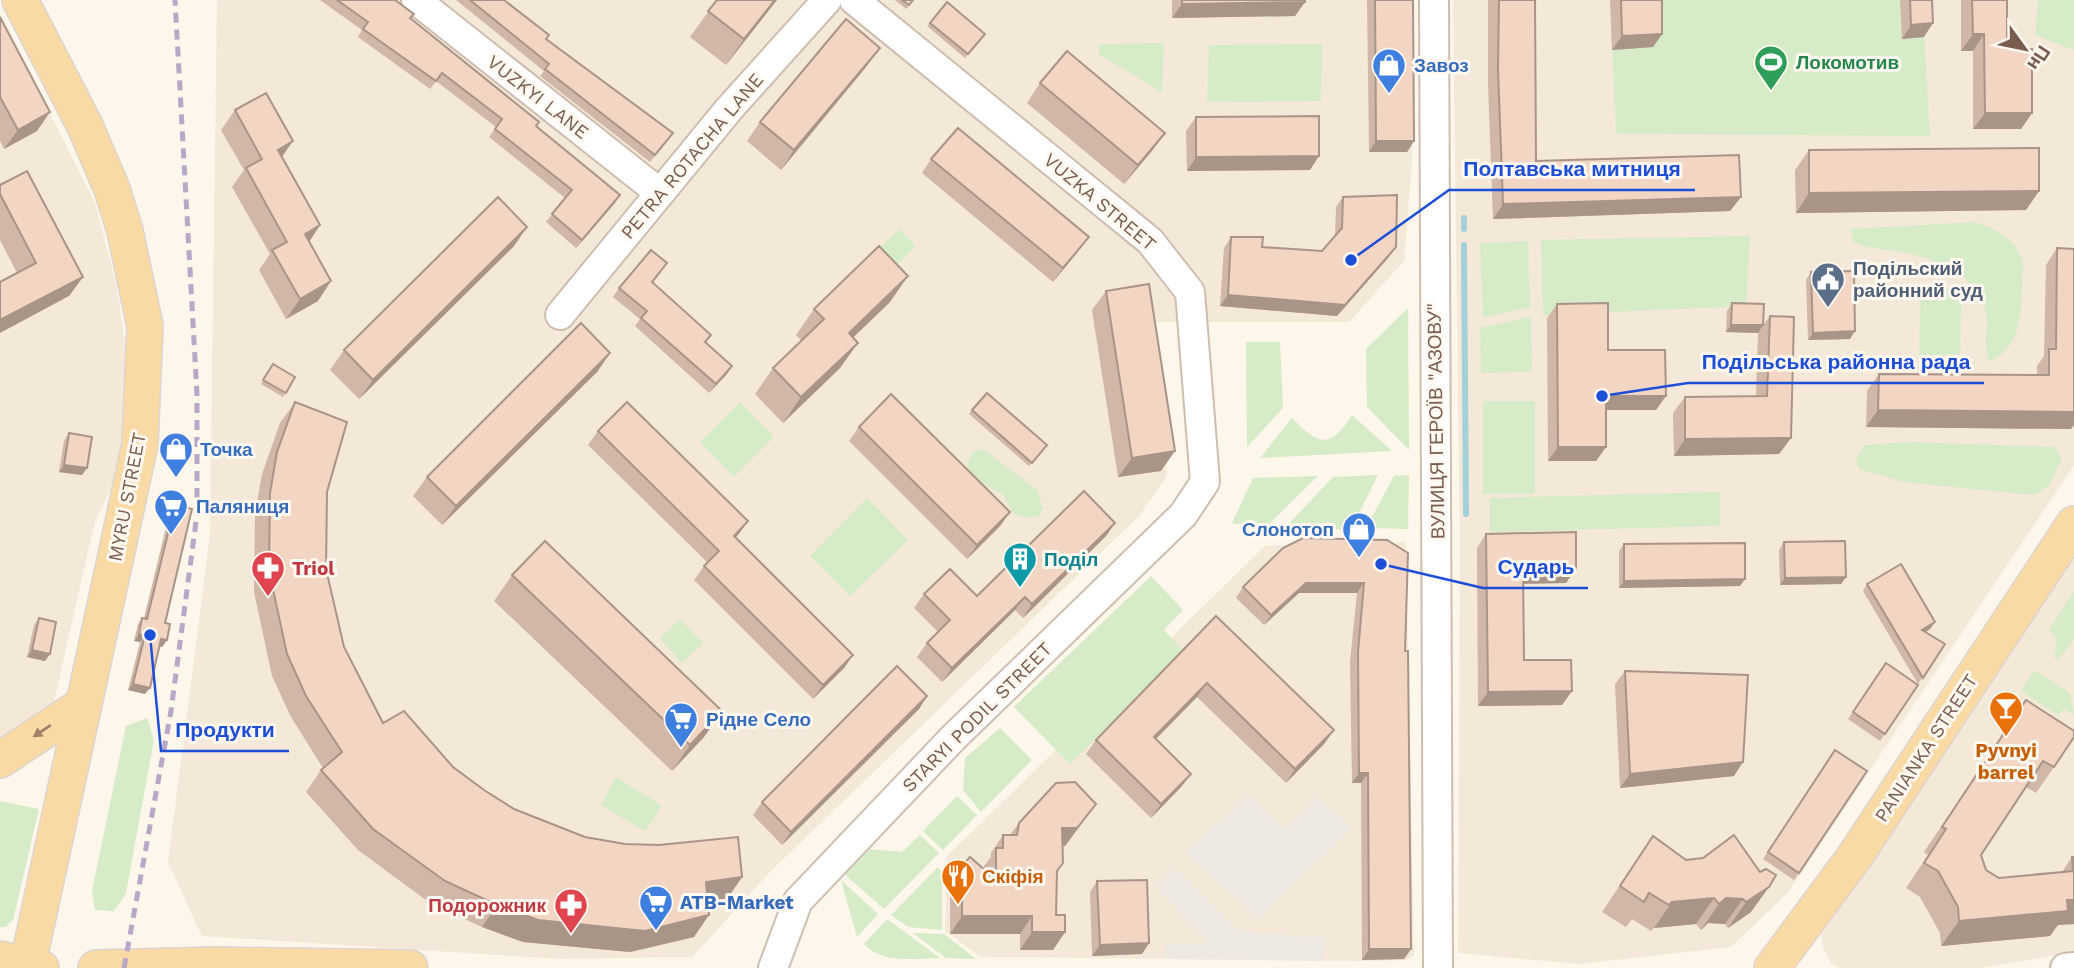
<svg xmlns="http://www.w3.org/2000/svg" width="2074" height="968" font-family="'Work Sans',sans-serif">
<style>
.residential{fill:#f4e8d8}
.industrial{fill:#eee8e3}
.green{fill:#d6ebc8}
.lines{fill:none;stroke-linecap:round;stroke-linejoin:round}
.stream{stroke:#a4d0d9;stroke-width:6}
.minor-casing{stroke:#cfbeaf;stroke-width:32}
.major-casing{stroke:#dcd5d1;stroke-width:38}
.minor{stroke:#fff;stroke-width:28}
.major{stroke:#fadaa4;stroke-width:35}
.rail{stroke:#b9a7c8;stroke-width:5;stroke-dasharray:10 7;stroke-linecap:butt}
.wall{fill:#d0b7a7}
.shaded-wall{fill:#a99588}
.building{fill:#f2d5c2;stroke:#a99588;stroke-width:2}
.oneway{fill:#9f8267}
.labels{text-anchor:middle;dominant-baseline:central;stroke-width:6;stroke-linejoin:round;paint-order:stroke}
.leisure-label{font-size:19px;font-weight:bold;fill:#27864d;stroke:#fff9f1;text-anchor:start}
.shop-label{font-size:19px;font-weight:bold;fill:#366cbe;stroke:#fff9f1;text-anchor:start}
.street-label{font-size:19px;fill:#785c4d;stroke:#fff9f1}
.service-label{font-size:19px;font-weight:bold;fill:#4e5e75;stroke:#fff9f1;text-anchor:start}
.culture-label{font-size:19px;font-weight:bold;fill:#0d838f;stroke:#fff9f1;text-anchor:start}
.health-label{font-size:19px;font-weight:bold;fill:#be3a42;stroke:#fff9f1;text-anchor:start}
.food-label{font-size:19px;font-weight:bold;fill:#c56008;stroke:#fff9f1}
.leader{fill:none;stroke:#1d4ed8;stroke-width:2.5}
.callout-dot{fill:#1d4ed8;stroke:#fff9f1;stroke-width:2.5}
.callout-label{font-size:21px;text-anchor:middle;font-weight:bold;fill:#1d4ed8;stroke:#fff9f1;stroke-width:6;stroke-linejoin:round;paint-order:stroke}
</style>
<rect width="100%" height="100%" fill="#fdf6ea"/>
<g class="residential">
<polygon points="217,0 1409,0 1412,162 1404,261 1349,322 1146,322 1167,476 1139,516 771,871 692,957 559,959 202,936 168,862 210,535"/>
<polygon points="1453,0 2074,0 2074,465 1789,891 1731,947 1579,964 1458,953 1460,546"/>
<polygon points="0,15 95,203 116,283 126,349 126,407 118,475 95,521 51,714 0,750"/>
<polygon points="1406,542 1414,956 1405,960 1362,961 981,957 945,931 947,856 1265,546"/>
<polygon points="2074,545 2074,952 1982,968 1839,968 1831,963 1823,948 1821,933 1833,911"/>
</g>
<g class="industrial">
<polygon points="1249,795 1284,829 1318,797 1351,828 1258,918 1185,852"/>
<polygon points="1175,868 1238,931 1325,938 1324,961 1167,959 1165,943 1209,944 1156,886"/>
</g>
<g class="green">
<polygon points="1610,0 1922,0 1930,136 1616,134"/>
<polygon points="2038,0 2074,0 2074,50 2035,35"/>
<polygon points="1164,43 1162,92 1099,54 1099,44"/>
<polygon points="1322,44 1321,101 1207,102 1209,45"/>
<path d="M 1975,222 C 1996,229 2011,236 2021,256 C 2025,263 2022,275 2022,283 C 2021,313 2022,348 1989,361 C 1982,343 1990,325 1985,307 C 1975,275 1937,260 1907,253 C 1888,248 1871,251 1854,242 L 1850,229 Z"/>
<polygon points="899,229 916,246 897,265 881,247"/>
<polygon points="1750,236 1746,306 1543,315 1541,240"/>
<polygon points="1528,241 1530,307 1483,318 1480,243"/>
<polygon points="1921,288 1962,289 1960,356 1919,355"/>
<polygon points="1408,308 1409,450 1367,407 1366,349"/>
<polygon points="1531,317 1532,372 1481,373 1480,328"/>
<polygon points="1246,342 1280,342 1283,408 1247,447"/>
<rect x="1483" y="401" width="52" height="93"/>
<polygon points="740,402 774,437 734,477 700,442"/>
<path d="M 1352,415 L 1392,451 L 1260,458 L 1292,418 C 1318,445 1330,450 1352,415 Z"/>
<polygon points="1907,442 2054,447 2062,458 2049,486 2034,495 1904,482 1859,469 1856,459 1865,445"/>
<polygon points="983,449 1037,490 1043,508 1039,516 1030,518 1014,514 1003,495 971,475 967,464 973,452"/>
<polygon points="1378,475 1351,529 1283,530 1333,477"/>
<polygon points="1409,475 1408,529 1366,528 1394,476"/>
<polygon points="1318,476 1265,528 1232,523 1253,478"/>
<polygon points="1720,492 1720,526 1490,532 1490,498"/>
<polygon points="867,498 908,540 850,596 810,556"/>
<polygon points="1151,576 1183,610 1164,630 1184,651 1070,764 1014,707"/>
<polygon points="2074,591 2074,639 2058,660 2054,658 2057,639 2049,630"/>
<polygon points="680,619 703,643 682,663 660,638"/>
<polygon points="2034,670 2070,693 2074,715 2064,709 2058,715 2021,691"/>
<polygon points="147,718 154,740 126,893 114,911 95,910 92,891 126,726"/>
<polygon points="1000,728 1032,760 981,812 963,790 965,758"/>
<polygon points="616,777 662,806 645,831 601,805"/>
<polygon points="957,796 977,815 943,850 923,831"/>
<polygon points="0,801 39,809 13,920 5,927 0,927"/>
<polygon points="920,835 939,853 884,909 843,873 867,849 902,852"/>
<polygon points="938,867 942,873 942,930 908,927 891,915"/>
<polygon points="841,880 878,914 857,937"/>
<path d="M 887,919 L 940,958 C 914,958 884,965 864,944 Z"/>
<polygon points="913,933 944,934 976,959 946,958"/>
</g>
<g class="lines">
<g class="stream">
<polyline points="1464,218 1464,229"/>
<polyline points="1464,245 1466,514"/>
</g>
<g class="minor-casing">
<g id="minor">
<polyline points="416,0 660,193"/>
<polyline points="1434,0 1438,968"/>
<polyline points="560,315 729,109 827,0"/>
<polyline points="773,968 798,901 953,738 1183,515 1205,482 1190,292 1150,241 854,0"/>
<polyline points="2065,968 2074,967"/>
</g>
</g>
<g class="major-casing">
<g id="major">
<polyline points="20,0 85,126 112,189 125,231 145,326 140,444 27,968"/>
<polyline points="0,760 84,704"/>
<polyline points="0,959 41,968"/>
<polyline points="96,968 215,965 410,968"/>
<polyline points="1772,968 1853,859 2074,524"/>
</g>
</g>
<use href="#minor" class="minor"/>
<use href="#major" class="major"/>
<polyline class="rail" points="124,968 171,711 197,514 197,395 175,0"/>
</g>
<g class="wall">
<polygon points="320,0 395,0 410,18 536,126 620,195 576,248 546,222 565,198 489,137 496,127 436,81 430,89 358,37 362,30"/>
<polygon points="456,0 504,0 546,39 673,133 650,162 540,76 544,71"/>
<polygon points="717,0 777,0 726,65 690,37"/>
<polygon points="895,0 914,0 906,9"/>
<polygon points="1172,0 1305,0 1305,2 1295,16 1172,18"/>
<polygon points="1367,0 1413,0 1414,141 1407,152 1369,152"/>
<polygon points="1488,0 1535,0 1536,161 1741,197 1730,211 1493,219 1488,84"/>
<polygon points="1610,0 1662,0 1662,34 1653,47 1612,50"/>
<polygon points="1900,0 1932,0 1924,37 1902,39"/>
<polygon points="1961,0 2007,0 2007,49 2032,113 2021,129 1973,129 1973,51 1961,51"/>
<polygon points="0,17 37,131 4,149 0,141"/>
<polygon points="930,23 985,34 965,58 927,26"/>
<polygon points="866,67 781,170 747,141 760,122"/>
<polygon points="1040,83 1165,133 1151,152 1124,184 1027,103"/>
<polygon points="235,110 282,157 320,225 309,242 318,301 286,319 259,270 270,254 232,187 244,170 221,130"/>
<polygon points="1196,117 1310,170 1187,171 1186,131"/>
<polygon points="1809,150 2039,191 2026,210 1796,213 1795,170"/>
<polygon points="931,159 1089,237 1079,250 1053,282 922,173"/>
<polygon points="0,194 83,277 69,296 17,273 0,240"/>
<polygon points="1343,197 1396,247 1388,258 1337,316 1220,306 1224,248 1231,237 1262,247 1322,251 1335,236 1336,207"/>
<polygon points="527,227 514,246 359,399 330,370 344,350"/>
<polygon points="2057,248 2071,429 1866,427 1867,391 1879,374 2037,375 2037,366 2044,356 2046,265"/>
<polygon points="661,272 653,283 711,335 705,342 726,375 709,393 635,326 640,319 613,297 619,288"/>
<polygon points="1811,272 1850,339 1808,340 1806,280"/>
<polygon points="1106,291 1161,471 1118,477 1092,310"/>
<polygon points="890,302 853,337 840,368 783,423 755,394 773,368 802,341 796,335 814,309"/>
<polygon points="1732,303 1763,325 1770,316 1791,438 1779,454 1674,456 1673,413 1685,397 1756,396 1758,333 1726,332 1727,311"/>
<polygon points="1557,304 1608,350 1656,410 1606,410 1606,447 1596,461 1548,461 1547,318"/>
<polygon points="610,353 597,372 442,525 413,496 427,477"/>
<polygon points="273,364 295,377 283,397 261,384"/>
<polygon points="295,402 327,492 326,569 344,647 383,723 453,767 484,790 514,809 585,837 742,877 727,899 708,901 694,937 630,952 523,942 482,927 430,903 358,850 306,792 321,770 323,768 291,717 272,676 254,592 255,514 262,474 280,423"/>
<polygon points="972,410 1044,449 1029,466 969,414"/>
<polygon points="859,427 1010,512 1000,526 967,559 849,441"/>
<polygon points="598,431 748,521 736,537 853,655 844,668 813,699 694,580 707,562 588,445"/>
<polygon points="69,433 82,475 59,472 64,441"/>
<polygon points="175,505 165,623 167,640 162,647 159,646 145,694 128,690 140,642 134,641 138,624 142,618 144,618 170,511"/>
<polygon points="1115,523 1106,536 1023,618 1015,610 942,682 917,657 927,643 938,632 914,608 924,594 977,596"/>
<polygon points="1486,534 1566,583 1523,584 1524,660 1572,691 1562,705 1478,706 1477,548"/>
<polygon points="1387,540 1405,651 1411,949 1404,959 1362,960 1361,783 1352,783 1350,662 1357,593 1299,593 1264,625 1236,598 1243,587"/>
<polygon points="1784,542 1846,577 1841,584 1780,585 1779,550"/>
<polygon points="1624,544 1740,586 1619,588 1619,551"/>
<polygon points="512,575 722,711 704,737 672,771 494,601"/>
<polygon points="1867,584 1935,622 1930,629 1926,632 1945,644 1918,684 1863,591"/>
<polygon points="1216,616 1334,730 1324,744 1286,783 1197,697 1156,739 1191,774 1181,787 1151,818 1086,754 1096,740"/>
<polygon points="39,618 50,654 45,661 27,657 34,625"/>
<polygon points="1886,663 1918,685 1880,741 1848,719"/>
<polygon points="1625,671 1734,776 1620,788 1615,684"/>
<polygon points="927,696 919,709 782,845 753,815 762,802"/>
<polygon points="2026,700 2054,767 2036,793 2026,787 1981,855 1986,870 1999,878 2062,872 2072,857 2074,857 2074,924 2058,925 2050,936 1941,946 1940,933 1920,897 1906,888 1928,855 1924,852"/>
<polygon points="1835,750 1867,771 1794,880 1763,859"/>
<polygon points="1096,804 1065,846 1063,846 1057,872 1056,915 1065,932 1053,950 1020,950 1020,934 950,934 950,883 962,866 984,869 984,866 991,857 991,853 1003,835 1010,835 1019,823"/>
<polygon points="1734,835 1751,912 1728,928 1725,924 1708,923 1701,930 1696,924 1654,928 1651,931 1632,919 1626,927 1602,912 1653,836 1686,860 1703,858"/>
<polygon points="1097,881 1149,943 1142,954 1092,956 1090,892"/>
</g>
<g class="shaded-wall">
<polygon points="775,0 777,0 726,65 744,39"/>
<polygon points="1305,2 1295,16 1172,18 1182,4"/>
<polygon points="1933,23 1924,37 1902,39 1911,25"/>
<polygon points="1662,34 1653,47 1612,50 1622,36"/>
<polygon points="1973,34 1984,34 1973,51 1961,51"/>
<polygon points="880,48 866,67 781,170 794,150"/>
<polygon points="50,112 37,131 4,149 18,130"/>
<polygon points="1985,113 2032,113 2021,129 1973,129"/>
<polygon points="1165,133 1151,152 1124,184 1138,165"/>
<polygon points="293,141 279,161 278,150"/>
<polygon points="1376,141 1414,141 1407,152 1369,152"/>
<polygon points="1319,156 1310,170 1187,171 1196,157"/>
<polygon points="2039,191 2026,210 1796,213 1809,193"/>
<polygon points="620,195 615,203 576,248 582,240"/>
<polygon points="1741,197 1730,211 1493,219 1503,204"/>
<polygon points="320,225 307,245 305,234"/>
<polygon points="527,227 514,246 359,399 373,380"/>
<polygon points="1089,237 1079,250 1053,282 1063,268"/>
<polygon points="1396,247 1388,258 1337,316 1220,306 1228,295"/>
<polygon points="908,276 890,302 831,359 849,333"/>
<polygon points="83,277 69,296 0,333 0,320"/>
<polygon points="331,281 318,301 286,319 300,299"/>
<polygon points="1731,325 1763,325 1758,333 1726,332"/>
<polygon points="1855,331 1850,339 1808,340 1813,333"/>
<polygon points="858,343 840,368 783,423 801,397"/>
<polygon points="610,353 597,372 442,525 456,506"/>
<polygon points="732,366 726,375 709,393 716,384"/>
<polygon points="1606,396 1666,396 1656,410 1596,410"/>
<polygon points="1878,410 2074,412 2074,425 2071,429 1866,427"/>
<polygon points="1791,438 1779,454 1674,456 1685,439"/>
<polygon points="1558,447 1606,447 1596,461 1548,461"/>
<polygon points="1175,451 1161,471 1118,477 1132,458"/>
<polygon points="64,465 87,468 82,475 59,472"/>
<polygon points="1010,512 1000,526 967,559 977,545"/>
<polygon points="748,521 738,535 724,549 734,536"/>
<polygon points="1115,523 1106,536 1023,618 1032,604"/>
<polygon points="1576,569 1566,583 1513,584 1523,570"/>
<polygon points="1846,577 1841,584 1780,585 1785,578"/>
<polygon points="1745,579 1740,586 1619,588 1624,581"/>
<polygon points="1306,583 1364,583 1357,593 1299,593 1264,625 1271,615"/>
<polygon points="1025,597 1015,610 942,682 952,668"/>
<polygon points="1935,622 1930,629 1918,637 1922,630"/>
<polygon points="139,634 145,635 140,642 134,641"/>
<polygon points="161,639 167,640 162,647 156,646"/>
<polygon points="32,650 50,654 45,661 27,657"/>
<polygon points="853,655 844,668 813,699 823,685"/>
<polygon points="1207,683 1197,697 1144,751 1154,737"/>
<polygon points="133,684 150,688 145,694 128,690"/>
<polygon points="1572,691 1562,705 1478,706 1488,692"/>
<polygon points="927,696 919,709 782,845 791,832"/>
<polygon points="722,711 704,737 672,771 690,745"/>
<polygon points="1334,730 1324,744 1286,783 1295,769"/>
<polygon points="1743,762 1734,776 1620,788 1630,774"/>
<polygon points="1359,773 1368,773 1361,783 1352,783"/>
<polygon points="1191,774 1181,787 1151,818 1161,804"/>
<polygon points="1096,804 1065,846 1050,846 1062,828"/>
<polygon points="742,877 727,899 691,904 706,882"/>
<polygon points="1769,887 1751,912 1728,928 1746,902"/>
<polygon points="1714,898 1696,924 1654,928 1672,902"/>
<polygon points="1726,898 1743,899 1725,924 1708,923 1701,930 1719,904"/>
<polygon points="2067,900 2074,900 2074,924 2058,925 2050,936 1941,946 1959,921"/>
<polygon points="497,905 709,915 694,937 630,952 523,942 482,927"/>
<polygon points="962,916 1032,916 1020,934 950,934"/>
<polygon points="1032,932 1065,932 1053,950 1020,950"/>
<polygon points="1149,943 1142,954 1092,956 1100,945"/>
<polygon points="1369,949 1411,949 1404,959 1362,960"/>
</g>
<g class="building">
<polygon points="337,0 395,0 414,14 410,18 539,122 536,126 620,195 582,240 552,214 572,190 495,129 502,119 442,73 436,81 363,29 368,22"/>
<polygon points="470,0 504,0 549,35 546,39 673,133 655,155 545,69 549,64"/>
<polygon points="717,0 775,0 744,39 708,11"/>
<polygon points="902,0 913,0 909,5"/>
<polygon points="1182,0 1305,0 1305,2 1182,4"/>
<polygon points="1375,0 1413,0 1414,141 1376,141"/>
<polygon points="1499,0 1535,0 1536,161 1739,155 1741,197 1503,204 1498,69"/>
<polygon points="1621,0 1662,0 1662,34 1622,36"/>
<polygon points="1910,0 1932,0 1933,23 1911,25"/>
<polygon points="1972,0 2007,0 2007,49 2032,49 2032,113 1985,113 1984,34 1973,34"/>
<polygon points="947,2 985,34 968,54 930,23"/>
<polygon points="0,17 50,112 18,130 0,97"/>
<polygon points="846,19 880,48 794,150 760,122"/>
<polygon points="1067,51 1165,133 1138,165 1040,83"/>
<polygon points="266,93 293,141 278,150 320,225 305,234 331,281 300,299 272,250 287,242 246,168 262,159 235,110"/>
<polygon points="1319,116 1319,156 1196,157 1196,117"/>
<polygon points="958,128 1089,237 1063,268 931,159"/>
<polygon points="2039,148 2039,191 1809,193 1809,150"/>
<polygon points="27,171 83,277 0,320 0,282 36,263 0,194 0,185"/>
<polygon points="1397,195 1396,247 1345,305 1228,295 1231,237 1263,237 1262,247 1322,251 1342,228 1343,197"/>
<polygon points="498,197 527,227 373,380 344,350"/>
<polygon points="879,246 908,276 849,333 858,343 801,397 773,368 824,319 814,309"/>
<polygon points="2057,248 2074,249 2074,412 1878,410 1879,374 2049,375 2049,349 2056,349"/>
<polygon points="651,250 667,263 652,282 711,335 705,342 732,366 716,384 641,318 647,311 619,288"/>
<polygon points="1854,271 1855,331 1813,333 1811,272"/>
<polygon points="1149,284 1175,451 1132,458 1106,291"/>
<polygon points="1608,303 1608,350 1665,350 1666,396 1606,396 1606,447 1558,447 1557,304"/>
<polygon points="1732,303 1764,304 1763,325 1731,325"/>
<polygon points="1770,316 1794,317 1791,438 1685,439 1685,397 1767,396"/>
<polygon points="581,323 610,353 456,506 427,477"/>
<polygon points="273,364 295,377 286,393 263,380"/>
<polygon points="987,393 1047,445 1032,463 972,410"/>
<polygon points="891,394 1010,512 977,545 859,427"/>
<polygon points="295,402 347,422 327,492 326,569 344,647 383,723 404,711 453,767 484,790 514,809 585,837 625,844 659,845 738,837 742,877 706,882 709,915 645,931 538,920 497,905 445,881 373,829 321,770 342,752 306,696 287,654 269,571 270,493 277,452"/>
<polygon points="627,402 748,521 734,536 853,655 823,685 704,566 719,551 598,431"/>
<polygon points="69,433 92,437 87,468 64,465"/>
<polygon points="1084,491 1115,523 1032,604 1025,597 952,668 927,643 950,620 924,594 950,569 977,596"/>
<polygon points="175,505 192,509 165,623 170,624 167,640 161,639 150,688 133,684 145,635 139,634 142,618 147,619"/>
<polygon points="1576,532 1576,569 1523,570 1524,660 1571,660 1572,691 1488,692 1486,534"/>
<polygon points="1303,538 1387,540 1408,553 1405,651 1408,651 1411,949 1369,949 1368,773 1359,773 1358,652 1364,583 1306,583 1271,615 1243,587 1283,548"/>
<polygon points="545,541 722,711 690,745 512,575"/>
<polygon points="1845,541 1846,577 1785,578 1784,542"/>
<polygon points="1745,543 1745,579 1624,581 1624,544"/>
<polygon points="1901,564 1935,622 1922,630 1945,644 1923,678 1867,584"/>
<polygon points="1216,616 1334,730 1295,769 1207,683 1154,737 1191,774 1161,804 1096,740"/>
<polygon points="39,618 56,622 50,654 32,650"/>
<polygon points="1886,663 1918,685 1885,734 1853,712"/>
<polygon points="897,666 927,696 791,832 762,802"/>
<polygon points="1625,671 1748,675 1743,762 1630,774"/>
<polygon points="2026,700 2074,731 2074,737 2054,767 2043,761 1981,855 1986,870 1999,878 2073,871 2072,857 2074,857 2074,900 2067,900 2068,911 1959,921 1958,907 1938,871 1924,863 1946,829 1942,827"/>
<polygon points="1835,750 1867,771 1799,873 1768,852"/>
<polygon points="1075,782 1096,804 1077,828 1062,828 1063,863 1057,871 1056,915 1065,915 1065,932 1032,932 1032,916 962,916 962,866 970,857 996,880 996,848 1003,848 1003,835 1017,835 1019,823 1056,783"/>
<polygon points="1734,835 1760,872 1766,869 1776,875 1769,887 1746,902 1743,899 1726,898 1719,904 1714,898 1672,902 1669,905 1649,893 1644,902 1620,886 1653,836 1686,860 1703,858"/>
<polygon points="1147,880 1149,943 1100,945 1097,881"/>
</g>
<defs><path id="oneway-solid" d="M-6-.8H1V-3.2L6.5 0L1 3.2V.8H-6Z" transform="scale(1.75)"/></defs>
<use class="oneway" href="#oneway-solid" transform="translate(42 731) rotate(146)"/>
<defs>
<g id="stadium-pin" transform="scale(1.75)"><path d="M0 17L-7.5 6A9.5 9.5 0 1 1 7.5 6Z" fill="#2e9e5b" stroke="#fff9f1"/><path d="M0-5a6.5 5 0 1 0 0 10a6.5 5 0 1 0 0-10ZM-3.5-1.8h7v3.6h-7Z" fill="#fff"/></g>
<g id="shop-pin" transform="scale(1.75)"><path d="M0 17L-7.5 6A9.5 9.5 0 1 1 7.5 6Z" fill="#3f7fe0" stroke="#fff9f1"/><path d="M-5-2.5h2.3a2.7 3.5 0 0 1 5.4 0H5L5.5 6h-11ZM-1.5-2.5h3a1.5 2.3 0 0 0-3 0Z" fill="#fff"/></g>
<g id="civic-pin" transform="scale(1.75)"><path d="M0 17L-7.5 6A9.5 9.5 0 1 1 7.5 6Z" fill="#5c6f8a" stroke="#fff9f1"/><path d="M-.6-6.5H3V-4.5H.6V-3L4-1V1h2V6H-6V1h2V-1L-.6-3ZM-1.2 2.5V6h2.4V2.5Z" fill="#fff"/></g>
<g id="supermarket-pin" transform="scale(1.75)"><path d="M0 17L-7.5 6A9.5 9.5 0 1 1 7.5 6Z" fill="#3f7fe0" stroke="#fff9f1"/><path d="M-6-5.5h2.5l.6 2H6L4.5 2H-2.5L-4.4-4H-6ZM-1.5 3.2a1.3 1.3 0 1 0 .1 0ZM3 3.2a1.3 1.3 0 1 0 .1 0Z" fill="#fff"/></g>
<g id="building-pin" transform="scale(1.75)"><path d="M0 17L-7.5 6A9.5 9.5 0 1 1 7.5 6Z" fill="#0f9aa8" stroke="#fff9f1"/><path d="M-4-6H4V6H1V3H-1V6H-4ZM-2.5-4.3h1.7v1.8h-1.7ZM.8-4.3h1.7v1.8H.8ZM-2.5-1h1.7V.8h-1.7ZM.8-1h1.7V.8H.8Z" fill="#fff"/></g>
<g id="pharmacy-pin" transform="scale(1.75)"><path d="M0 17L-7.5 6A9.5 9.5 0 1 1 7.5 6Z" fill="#e0444e" stroke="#fff9f1"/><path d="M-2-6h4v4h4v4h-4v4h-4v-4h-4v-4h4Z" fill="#fff"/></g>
<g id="bar-pin" transform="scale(1.75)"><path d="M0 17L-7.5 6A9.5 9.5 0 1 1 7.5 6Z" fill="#e8710a" stroke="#fff9f1"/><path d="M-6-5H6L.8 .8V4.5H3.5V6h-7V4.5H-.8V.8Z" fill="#fff"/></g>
<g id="restaurant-pin" transform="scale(1.75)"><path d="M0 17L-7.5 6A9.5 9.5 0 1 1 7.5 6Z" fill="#e8710a" stroke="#fff9f1"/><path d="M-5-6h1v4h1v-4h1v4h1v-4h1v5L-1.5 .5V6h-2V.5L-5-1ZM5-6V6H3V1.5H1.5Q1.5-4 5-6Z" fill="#fff"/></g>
</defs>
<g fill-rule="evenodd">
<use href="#stadium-pin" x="1771" y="62"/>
<use href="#shop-pin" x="1389" y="65"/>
<use href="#civic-pin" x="1828" y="279"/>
<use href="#shop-pin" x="176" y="449"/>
<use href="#supermarket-pin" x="171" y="506"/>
<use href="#shop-pin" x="1359" y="529"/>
<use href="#building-pin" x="1020" y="559"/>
<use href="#pharmacy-pin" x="268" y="568"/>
<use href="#bar-pin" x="2006" y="708"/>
<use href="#supermarket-pin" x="681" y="719"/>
<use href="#restaurant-pin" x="958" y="876"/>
<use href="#supermarket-pin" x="656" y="902"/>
<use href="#pharmacy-pin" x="571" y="905"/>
</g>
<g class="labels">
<g class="leisure-label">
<text x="1796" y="62">Локомотив</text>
</g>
<g class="shop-label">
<text x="1414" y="65">Завоз</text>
<text x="200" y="449">Точка</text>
<text x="196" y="506">Паляниця</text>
<text x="1334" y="529" text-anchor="end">Слонотоп</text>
<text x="706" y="719">Рідне Село</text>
<text x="680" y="902">ATB-Market</text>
</g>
<g class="street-label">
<text transform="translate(538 97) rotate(38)">VUZKYI LANE</text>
<text transform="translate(692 156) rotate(-50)">PETRA ROTACHA LANE</text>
<text transform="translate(1100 202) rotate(40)">VUZKA STREET</text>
<text transform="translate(1436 421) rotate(-91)">ВУЛИЦЯ ГЕРОЇВ "АЗОВУ"</text>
<text transform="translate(127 497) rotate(-79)">MYRU STREET</text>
<text transform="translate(977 717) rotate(-45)">STARYI PODIL STREET</text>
<text transform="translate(1926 748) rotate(-57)">PANIANKA STREET</text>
</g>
<g class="service-label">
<text x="1853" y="268">Подільский<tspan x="1853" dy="22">районний суд</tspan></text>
</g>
<g class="culture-label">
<text x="1044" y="559">Поділ</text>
</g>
<g class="health-label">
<text x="292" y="568">Triol</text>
<text x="546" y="905" text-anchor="end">Подорожник</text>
</g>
<g class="food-label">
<text x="2006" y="750">Pyvnyi<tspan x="2006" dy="22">barrel</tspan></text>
<text x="982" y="876" text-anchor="start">Скіфія</text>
</g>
</g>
<path class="leader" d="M1351 260L1449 190H1695M1602 396L1688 383H1984M1381 564L1483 588H1588M150 635L161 751H289"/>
<g class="callout-dot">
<circle cx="1351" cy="260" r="7"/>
<circle cx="1602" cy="396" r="7"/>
<circle cx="1381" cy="564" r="7"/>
<circle cx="150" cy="635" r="7"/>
</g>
<g class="callout-label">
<text x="1572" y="176">Полтавська митниця</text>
<text x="1836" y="369">Подільська районна рада</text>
<text x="1536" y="574">Сударь</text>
<text x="225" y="737">Продукти</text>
</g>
<g transform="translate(2025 49) rotate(123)" stroke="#fff9f1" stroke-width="5" paint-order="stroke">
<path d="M0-5L12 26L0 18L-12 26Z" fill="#785c4d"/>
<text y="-10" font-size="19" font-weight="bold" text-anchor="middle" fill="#785c4d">Пн</text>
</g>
</svg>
